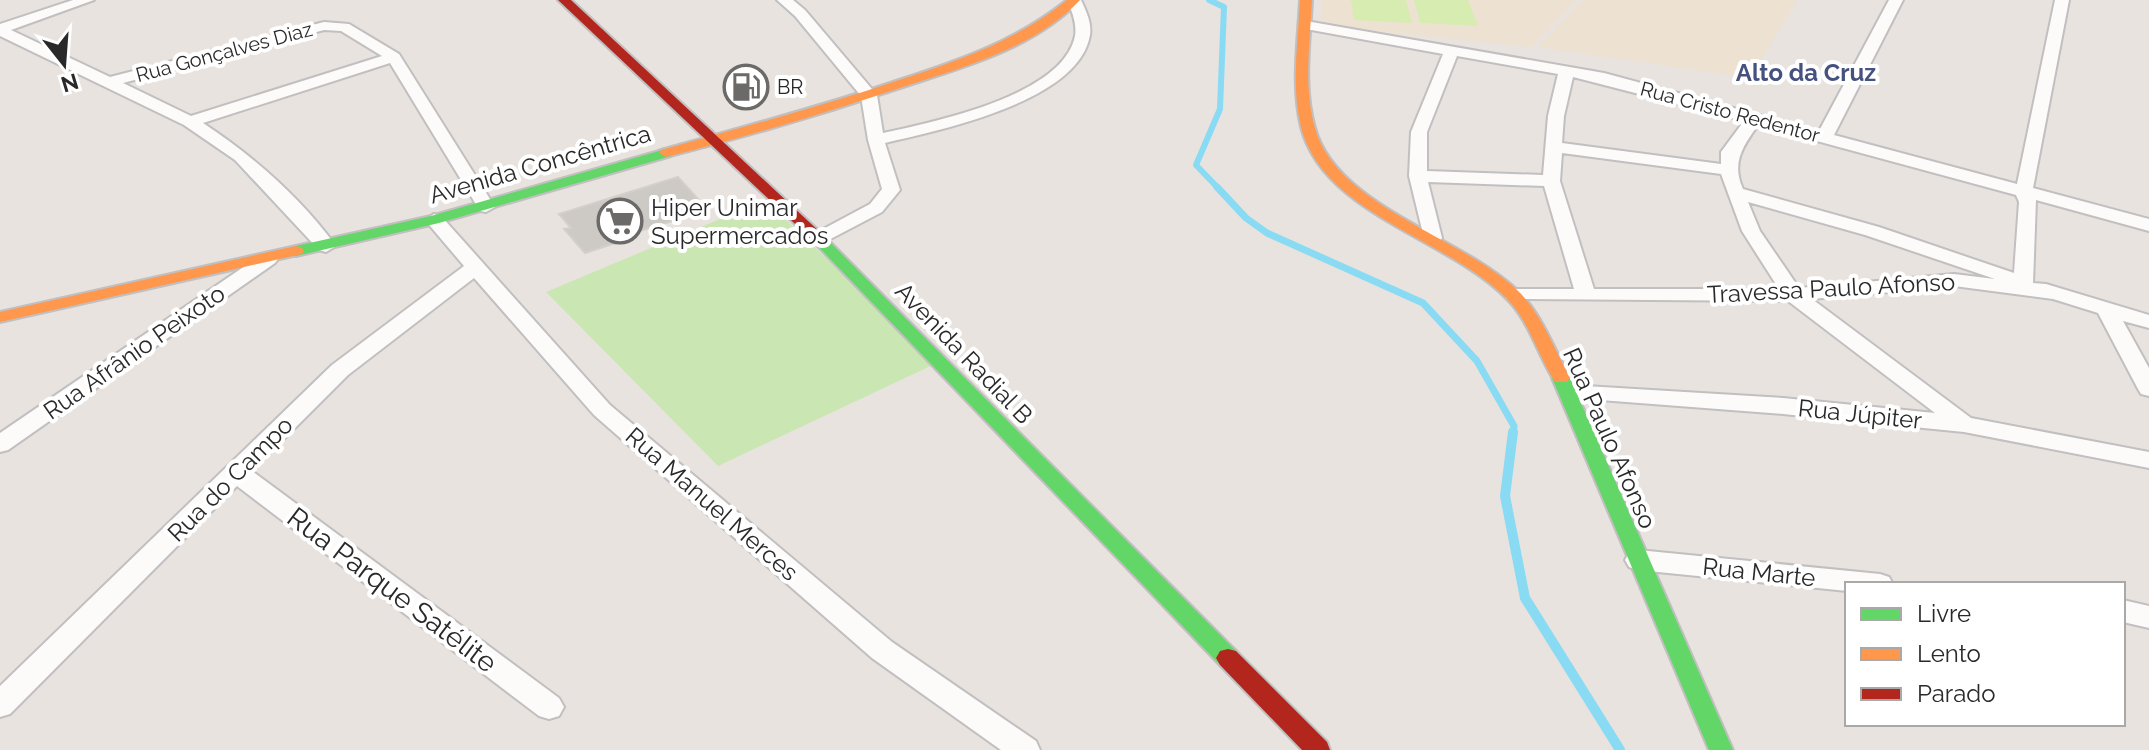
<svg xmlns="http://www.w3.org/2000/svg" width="2149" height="750" font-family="Raleway,sans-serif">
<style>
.education{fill:#ede2d1}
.green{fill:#cae7b3}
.pitch{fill:#d7ecb0}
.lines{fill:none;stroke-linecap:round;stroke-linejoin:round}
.stream-far2{stroke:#89daf3;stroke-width:6}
.stream-far1{stroke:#89daf3;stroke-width:7}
.stream{stroke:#89daf3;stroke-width:10}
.building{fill:#cdc9c5;stroke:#d3cfca;stroke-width:2}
.street-casing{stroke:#c1bfc0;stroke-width:4}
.fast-casing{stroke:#c1bfc0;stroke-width:4}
.slow-casing{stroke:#c1bfc0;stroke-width:4}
.jam-casing{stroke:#c1bfc0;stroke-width:4}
.street{fill:#fcfbfa;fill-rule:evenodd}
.fast{fill:#63d668;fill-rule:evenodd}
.slow{fill:#ff974d;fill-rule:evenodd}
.jam{fill:#b3261e;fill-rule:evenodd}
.labels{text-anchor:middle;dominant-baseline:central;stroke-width:8;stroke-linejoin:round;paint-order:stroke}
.far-street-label{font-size:20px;fill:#292929;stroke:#fff}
.far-poi-label{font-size:20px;fill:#292929;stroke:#fff;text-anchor:start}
.far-quarter-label{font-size:24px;font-weight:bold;fill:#45517f;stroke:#fff}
.street-label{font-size:24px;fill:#292929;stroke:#fff}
.poi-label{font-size:24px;fill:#292929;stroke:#fff;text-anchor:start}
.near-street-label{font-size:28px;fill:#292929;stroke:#fff}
</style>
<rect width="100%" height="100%" fill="#e8e3de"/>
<g class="education">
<polygon points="1322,0 1577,0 1531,47 1321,25"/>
<polygon points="1584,0 1797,0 1750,78 1538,47"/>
</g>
<polygon class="green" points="765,200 937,363 718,466 546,292"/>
<g class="pitch">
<polygon points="1351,0 1406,0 1412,23 1354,20"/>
<polygon points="1414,0 1468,0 1478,26 1420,23"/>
</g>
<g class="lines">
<polyline class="stream-far2" points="1209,0 1224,7 1220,109 1196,165 1219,189"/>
<polyline class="stream-far1" points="1217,187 1246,218 1267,233 1423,303 1477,361 1514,426 1513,434"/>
<polyline class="stream" points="1513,432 1505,496 1525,598 1620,750"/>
</g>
<polygon class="building" points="678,177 708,210 614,239 616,243 585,253 564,229 571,228 559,214"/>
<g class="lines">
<g class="street-casing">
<g id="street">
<path d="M 73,0 L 94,0 L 11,30 L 110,77 L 324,22 L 349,24 L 399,54 L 495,207 L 486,212 L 480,211 L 390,63 L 203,123 C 253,156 300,197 336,246 L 326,252 L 319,250 L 235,160 L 184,125 L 0,36 L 0,24 ZM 324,30 L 341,31 L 382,56 L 191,116 L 123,83 Z"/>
<path d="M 777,0 L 793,0 L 805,10 L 877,95 L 883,133 C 933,122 1063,96 1075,36 C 1077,24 1072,11 1067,0 L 1081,0 C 1086,11 1092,23 1090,35 C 1079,102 939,130 885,143 L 900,190 L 882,212 L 819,245 L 809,239 L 812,235 L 870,204 L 882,189 L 868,140 L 861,96 L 795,16 Z"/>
<path d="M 1889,0 L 1903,0 L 1834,135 L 2017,184 L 2055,0 L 2069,0 L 2033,188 L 2149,219 L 2149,231 L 2036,200 L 2033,283 L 2046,284 L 2149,315 L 2149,328 L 2123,321 L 2149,368 L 2149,396 L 2141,394 L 2138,389 L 2098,313 L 2053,299 L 1954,286 L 1812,299 L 1971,418 L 2149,452 L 2149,468 L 1964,432 L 1783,414 L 1561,397 L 1558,392 L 1561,387 L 1569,385 L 1783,398 L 1935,413 L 1788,301 L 1507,299 L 1504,295 L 1507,291 L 1514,289 L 1574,289 L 1544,186 L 1428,182 L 1442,238 L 1439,242 L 1425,242 L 1409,176 L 1411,132 L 1443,54 L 1306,29 L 1299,25 L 1306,21 L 1604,73 L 1819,131 ZM 1457,56 L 1558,74 L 1548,116 L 1543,175 L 1427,171 L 1427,132 ZM 1573,77 L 1744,121 L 1721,152 L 1721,164 L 1562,143 L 1564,116 ZM 1758,125 L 2016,195 L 2019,202 L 2014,273 L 1879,227 L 1743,189 C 1731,163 1743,146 1758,125 ZM 1562,153 L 1721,174 L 1742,231 L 1779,289 L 1594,289 L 1560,181 ZM 1748,202 L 1865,235 L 1995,279 L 1954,274 L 1799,288 L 1760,231 Z"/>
<polygon points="434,214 441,216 610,405 892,642 1036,741 1040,750 1001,750 872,658 594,415 474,278 348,375 252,471 559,698 564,707 559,716 549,719 539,716 237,486 10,714 0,717 0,686 332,365 464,266 425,220"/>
<polygon points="268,253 275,255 278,259 275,263 8,450 0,452 0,433 261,255"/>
<polygon points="1638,550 1880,574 1889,577 1893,584 1847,584 1847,591 1638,570 1629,567 1625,560 1629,553"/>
<polygon points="2123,600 2149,606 2149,628 2123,622"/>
</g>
</g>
<g class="fast-casing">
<g id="fast">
<polygon points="666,149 671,150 671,156 439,223 296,256 288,251 296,246 431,216"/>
<polygon points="817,232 822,234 1236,651 1240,658 1236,665 1228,667 1220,665 812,240 809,237 812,234"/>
<polygon points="1561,372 1570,378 1733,750 1709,750 1552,378"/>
</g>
</g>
<g class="slow-casing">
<g id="slow">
<path d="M 1067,0 L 1080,0 C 1034,49 961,68 900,88 C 823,114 745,137 666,157 L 659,153 L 661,150 C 740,128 819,107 896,81 C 958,61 1016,41 1067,0 Z"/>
<path d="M 1300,0 L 1312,0 C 1310,42 1303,87 1315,128 C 1336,205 1459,236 1516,289 C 1541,312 1554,349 1570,378 L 1567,382 L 1555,382 C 1538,356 1529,320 1506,298 C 1447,238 1323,214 1301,127 C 1291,86 1298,42 1300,0 Z"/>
<polygon points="296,246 302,248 304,251 302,254 0,322 0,312"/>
</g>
</g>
<g class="jam-casing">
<g id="jam">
<polygon points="558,0 571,0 822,234 825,237 822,240 812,240"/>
<polygon points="1228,649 1236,651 1327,742 1330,750 1302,750 1220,665 1216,658 1220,651"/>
</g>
</g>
<use href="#street" class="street"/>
<use href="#fast" class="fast"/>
<use href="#slow" class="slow"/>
<use href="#jam" class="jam"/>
</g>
<defs>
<g id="fuel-ring" transform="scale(2.3)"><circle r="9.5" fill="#fff" stroke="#6c6a68" stroke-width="1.5"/><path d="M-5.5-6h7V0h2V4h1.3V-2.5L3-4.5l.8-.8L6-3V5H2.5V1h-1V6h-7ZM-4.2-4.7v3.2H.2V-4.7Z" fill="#6c6a68"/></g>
<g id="supermarket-ring" transform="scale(2.3)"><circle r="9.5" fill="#fff" stroke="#6c6a68" stroke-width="1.5"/><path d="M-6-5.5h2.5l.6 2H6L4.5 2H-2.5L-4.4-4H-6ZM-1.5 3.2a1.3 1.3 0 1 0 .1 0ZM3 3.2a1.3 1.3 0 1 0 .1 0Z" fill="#6c6a68"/></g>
</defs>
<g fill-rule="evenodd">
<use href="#fuel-ring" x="746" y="87"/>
<use href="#supermarket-ring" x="620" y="221"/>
</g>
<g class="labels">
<g class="far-street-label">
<text transform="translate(224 52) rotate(-15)">Rua Gonçalves Diaz</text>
<text transform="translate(1730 112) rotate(15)">Rua Cristo Redentor</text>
</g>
<g class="far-poi-label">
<text x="777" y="87">BR</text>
</g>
<g class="far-quarter-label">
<text x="1806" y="72">Alto da Cruz</text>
</g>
<g class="street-label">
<text transform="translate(540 164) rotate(-16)">Avenida Concêntrica</text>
<text transform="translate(1831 288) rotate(-3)">Travessa Paulo Afonso</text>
<text transform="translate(134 352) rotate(-35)">Rua Afrânio Peixoto</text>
<text transform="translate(964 353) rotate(46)">Avenida Radial B</text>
<text transform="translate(1860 414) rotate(6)">Rua Júpiter</text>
<text transform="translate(1610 438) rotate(66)">Rua Paulo Afonso</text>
<text transform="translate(230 479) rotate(-45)">Rua do Campo</text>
<text transform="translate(712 504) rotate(41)">Rua Manuel Merces</text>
<text transform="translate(1759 572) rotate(6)">Rua Marte</text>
</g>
<g class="poi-label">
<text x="651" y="207">Hiper Unimar<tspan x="651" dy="28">Supermercados</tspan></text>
</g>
<g class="near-street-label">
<text transform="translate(392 590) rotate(37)">Rua Parque Satélite</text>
</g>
</g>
<rect x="1845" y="582" width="280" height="144" fill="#ffffff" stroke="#a9a9a9" stroke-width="2"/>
<rect x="1861" y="608" width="40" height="12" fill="#63d668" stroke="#a9a9a9" stroke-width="2"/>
<text x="1917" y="622" font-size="24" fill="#292929">Livre</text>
<rect x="1861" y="648" width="40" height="12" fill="#ff974d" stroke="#a9a9a9" stroke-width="2"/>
<text x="1917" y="662" font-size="24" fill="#292929">Lento</text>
<rect x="1861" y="688" width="40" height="12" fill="#b3261e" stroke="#a9a9a9" stroke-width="2"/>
<text x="1917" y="702" font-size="24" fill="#292929">Parado</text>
<g transform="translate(64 64) rotate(163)" stroke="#ffffff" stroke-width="6" paint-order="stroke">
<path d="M0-6L14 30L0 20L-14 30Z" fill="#292929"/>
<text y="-12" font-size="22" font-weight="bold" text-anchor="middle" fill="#292929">N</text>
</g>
</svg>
